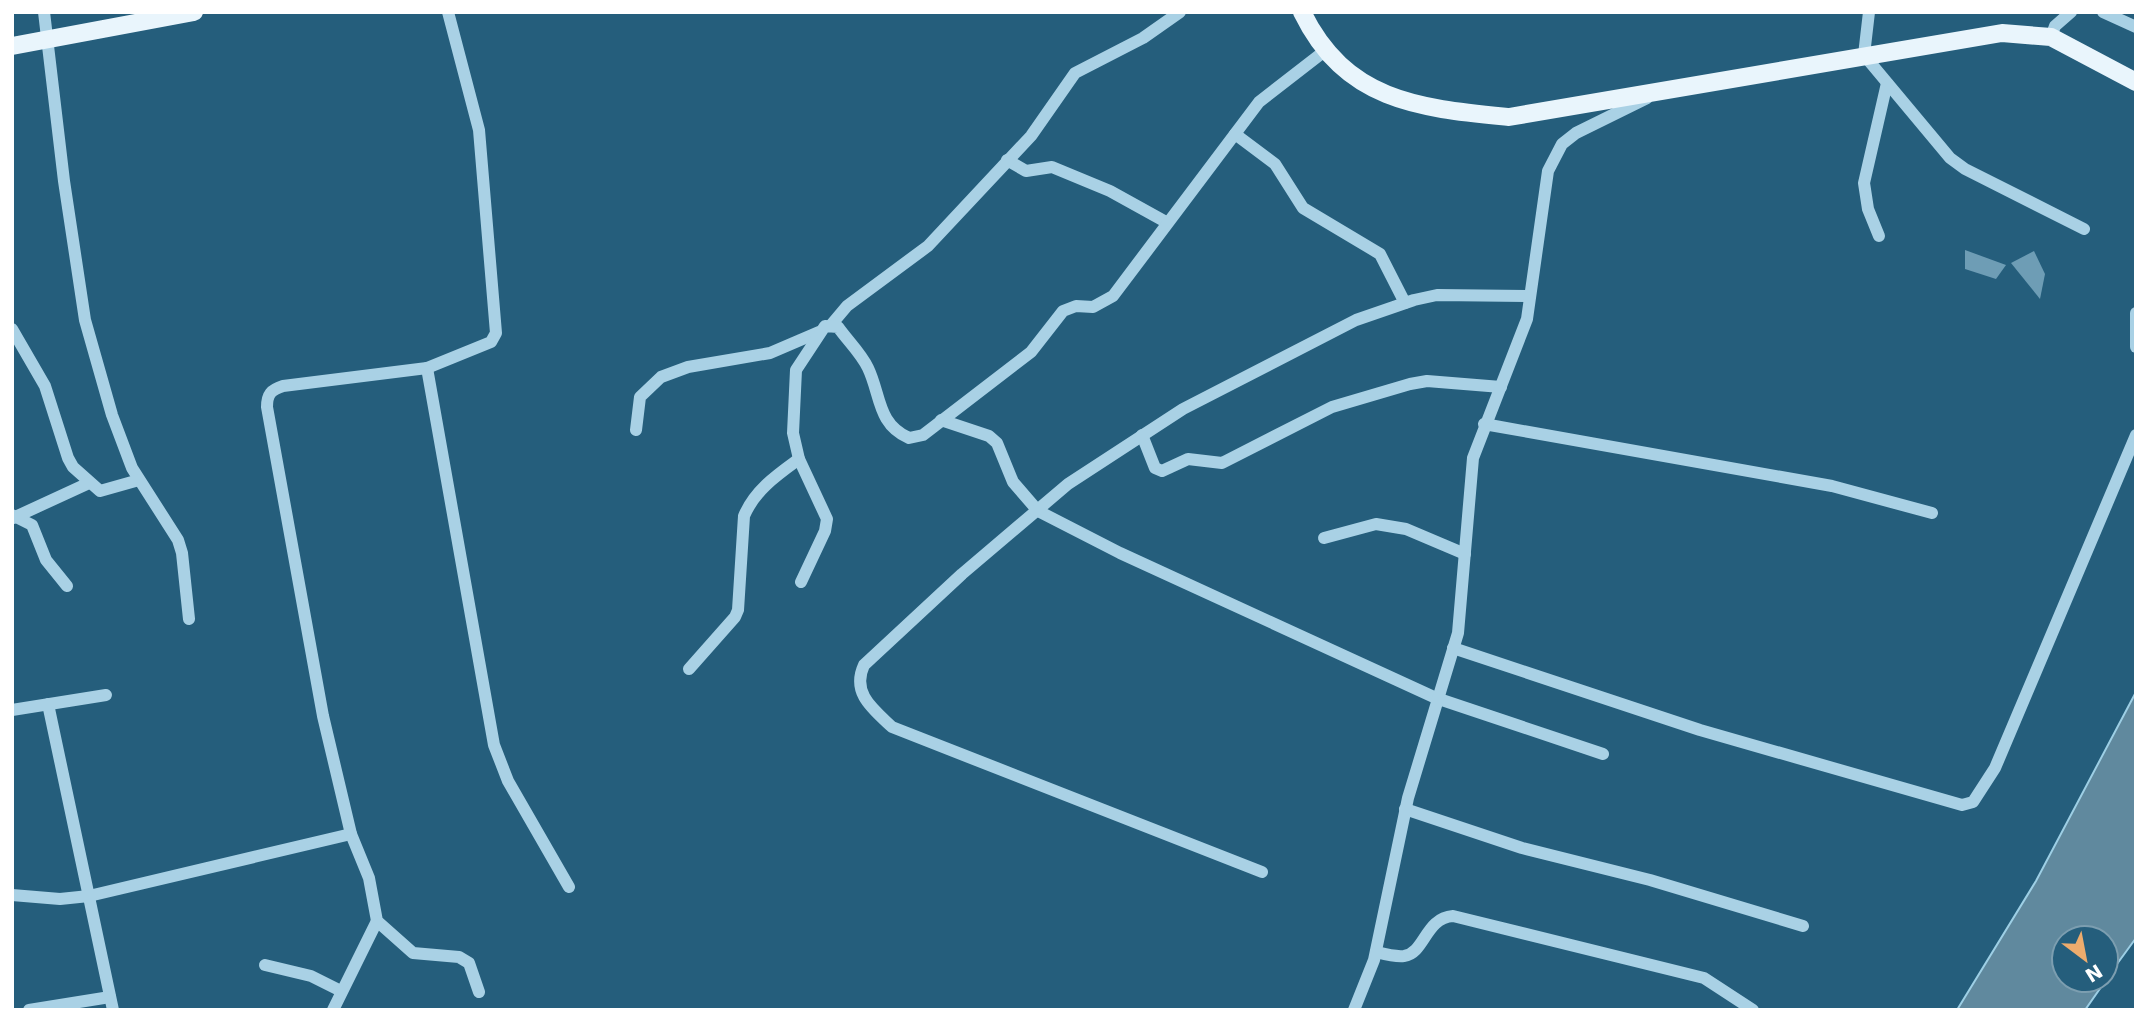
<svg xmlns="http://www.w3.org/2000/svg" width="2148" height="1022" font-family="'DejaVu Sans',sans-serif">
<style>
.water{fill:#60899e;stroke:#9dcfe5;stroke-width:2}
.building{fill:#6e9db5}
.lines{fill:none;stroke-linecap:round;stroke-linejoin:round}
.minor{stroke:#a9d1e5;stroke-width:12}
.major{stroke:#e9f5fc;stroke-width:18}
</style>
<rect width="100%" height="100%" fill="#255e7c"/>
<polygon class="water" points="2136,692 2136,938 2106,979 2106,938 2064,938 2064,980 2106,980 2085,1010 1957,1010 2036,881"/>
<g class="building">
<polygon points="1965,250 2006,265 1996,279 1965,269"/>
<polygon points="2034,251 2045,274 2040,299 2011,263"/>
</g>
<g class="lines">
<g class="minor">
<polyline points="44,12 64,181 85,320 112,415 132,468 178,540 182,553 189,619"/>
<polyline points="1869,12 1864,55 1950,158 1965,169 2084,229"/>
<polyline points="2103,12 2136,27"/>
<polyline points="2051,37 2055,26 2071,12"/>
<polyline points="1235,134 1275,164 1303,208 1380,254 1405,303"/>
<polyline points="1007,160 1026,171 1052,167 1110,191 1166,222"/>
<polyline points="1879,236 1868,209 1864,183 1887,83"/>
<polyline points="2136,313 2136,347"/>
<polyline points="831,325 847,306 928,246 1031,136 1075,73 1143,38 1180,12"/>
<polyline points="12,329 45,386 68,458 73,467 100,491 139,480"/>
<polyline points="427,368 491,342 496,333 479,130 448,12"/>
<polyline points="941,420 989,436 997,443 1013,482 1038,511 1120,553 1436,698 1603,754"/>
<polyline points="1484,424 1832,486 1932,513"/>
<polyline points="636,430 640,397 661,377 688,367 770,353 819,332"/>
<polyline points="1142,435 1155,468 1162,471 1188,459 1222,463 1332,407 1410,384 1427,381 1501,387"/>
<polyline points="12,515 32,525 46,560 67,586"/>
<polyline points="13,518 89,483"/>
<polyline points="1324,538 1376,524 1406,529 1465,554"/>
<path d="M 801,582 L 825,531 L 827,519 L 799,459 L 793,433 L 796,370 L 825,326 L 838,327 C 847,340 861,353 868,368 C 881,395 877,424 909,438 L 923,435 L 1031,352 L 1063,311 L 1076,306 L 1093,307 L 1113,296 L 1259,102 L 1326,50"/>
<polyline points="1453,648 1700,730 1962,805 1973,802 1995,768 2136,435"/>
<path d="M 689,669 L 735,617 L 738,610 L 744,516 C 755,490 777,475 799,459"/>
<polyline points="48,704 113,1010"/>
<polyline points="12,710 106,695"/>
<polyline points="1405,809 1522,848 1650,880 1803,926"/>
<path d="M 1262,872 L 892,727 C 873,709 851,693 864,665 L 962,574 L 1068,484 L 1183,409 L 1356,320 L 1414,300 L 1437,295 L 1530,296"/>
<polyline points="12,895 60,899 89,896 351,834"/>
<path d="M 1376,952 C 1384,954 1395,957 1404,956 C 1425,953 1425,918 1453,916 L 1704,978 L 1753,1010"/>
<polyline points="265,965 311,976 341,991"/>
<path d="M 479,992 L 469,963 L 459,957 L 413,953 L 377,921 L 369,878 L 351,834 L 323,716 L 267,407 C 267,394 271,390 283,386 L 427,368 L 494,745 L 508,781 L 569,887"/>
<polyline points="29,1010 110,997"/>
<polyline points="333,1010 377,921"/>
<polyline points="1354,1010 1374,960 1408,798 1458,633 1473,458 1527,319 1548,171 1562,144 1576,133 1647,98"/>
</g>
<g class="major">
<path d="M 1302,12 C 1346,102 1419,108 1509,117 L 2002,33 L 2051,37 L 2136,82"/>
<polyline points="12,46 194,12"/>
</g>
</g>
<rect width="2148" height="1022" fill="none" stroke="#ffffff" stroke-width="28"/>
<g transform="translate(2085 959) rotate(148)"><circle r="33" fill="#255e7c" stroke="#7c9eb0" stroke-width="2"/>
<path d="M0-5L12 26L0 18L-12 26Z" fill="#eeac6d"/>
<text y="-10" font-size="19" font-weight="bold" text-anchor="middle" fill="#ffffff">N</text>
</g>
</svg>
